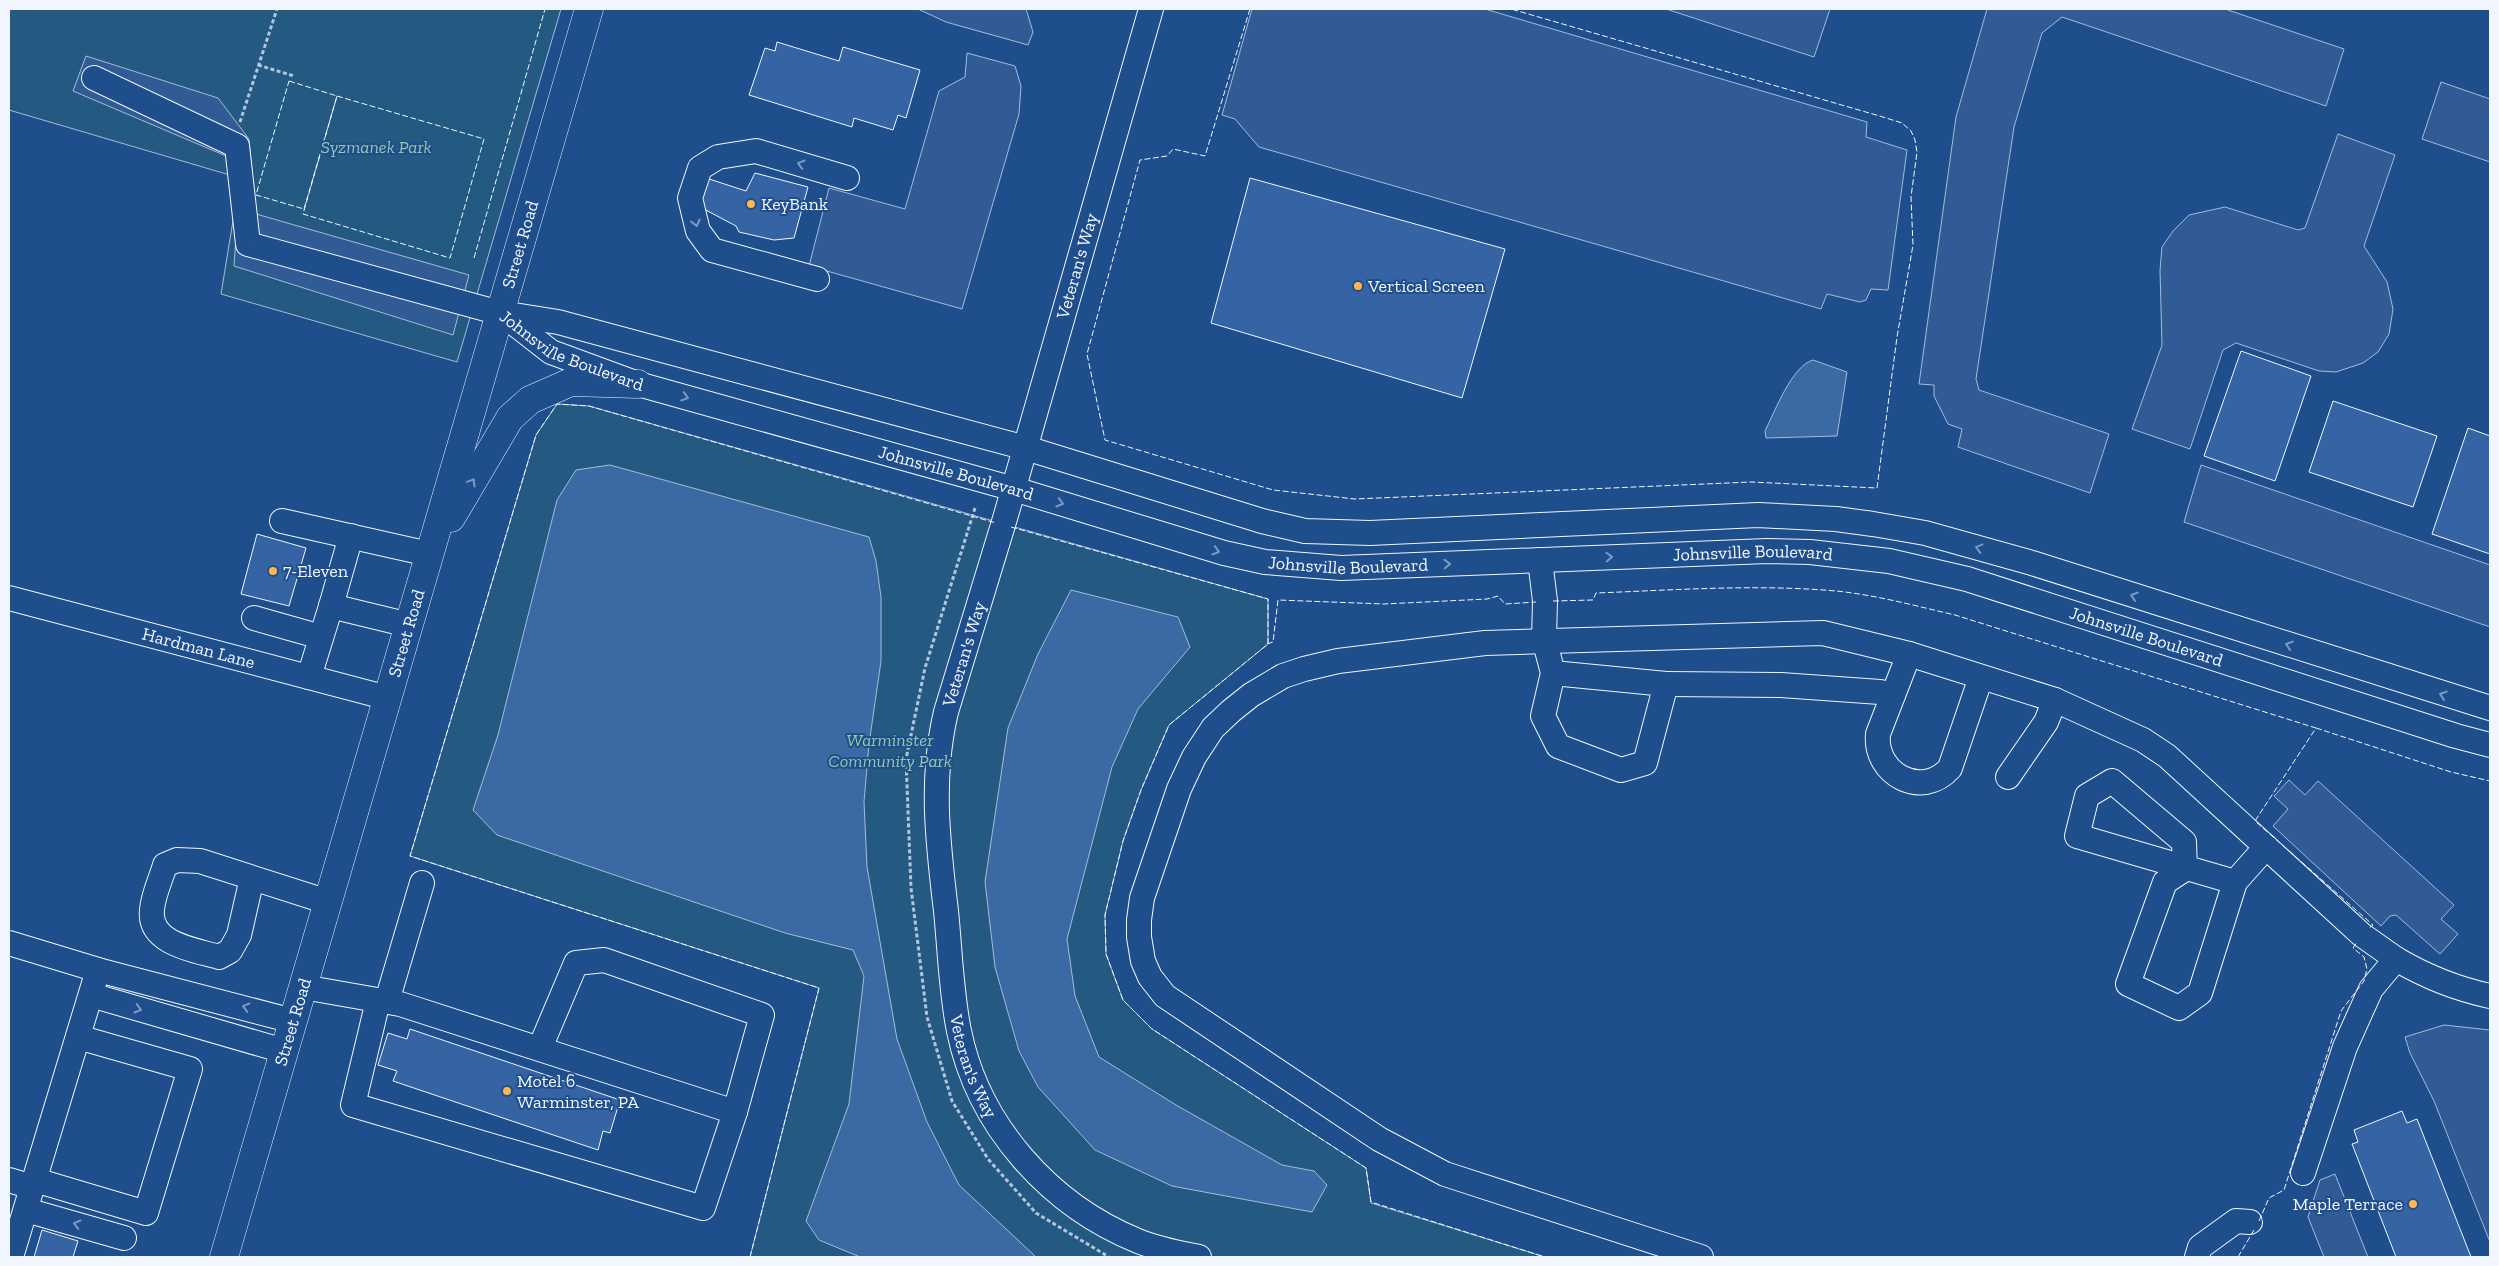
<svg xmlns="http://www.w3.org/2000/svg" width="2499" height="1266" font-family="'Zilla Slab',serif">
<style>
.green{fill:#245a82;stroke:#a8bbd7}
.parking{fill:#305b95;stroke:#a8bbd7}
.water{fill:#3b69a3;stroke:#a8bbd7}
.building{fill:#3563a3;stroke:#f2f6ff}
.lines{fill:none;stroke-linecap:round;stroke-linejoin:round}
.minor-casing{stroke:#f2f6ff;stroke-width:26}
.major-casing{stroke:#f2f6ff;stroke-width:29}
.path{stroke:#b3c4dc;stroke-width:3;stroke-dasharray:4 2.5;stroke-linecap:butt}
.minor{stroke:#1f4e8c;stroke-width:24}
.major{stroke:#1f4e8c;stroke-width:28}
.fence{stroke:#f2f6ff;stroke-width:1;stroke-dasharray:6 2.5;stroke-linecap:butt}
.oneway{stroke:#7e9ac0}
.poi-dot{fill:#ffb74d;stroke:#1f4e8c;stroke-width:2}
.labels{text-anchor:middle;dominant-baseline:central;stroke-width:4;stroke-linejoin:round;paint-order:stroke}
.park-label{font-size:18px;font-style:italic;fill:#97c8a6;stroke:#1f4e8c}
.poi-label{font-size:18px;fill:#f2f6ff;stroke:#1f4e8c;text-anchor:start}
.street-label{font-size:18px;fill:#f2f6ff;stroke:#1f4e8c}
</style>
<rect width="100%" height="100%" fill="#1f4e8c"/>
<g class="green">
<polygon points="9,9 561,9 457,362 221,294 240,178 9,110"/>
<polygon points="557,404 589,406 1268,599 1268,644 1169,725 1141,790 1123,841 1105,915 1106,954 1123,1000 1152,1029 1366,1168 1371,1203 1545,1257 750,1257 819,988 410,856 536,435"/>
</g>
<g class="parking">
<polygon points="918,9 1026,9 1033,32 1028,45 946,22"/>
<polygon points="1252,9 1485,9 1867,122 1866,137 1907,150 1888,290 1871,289 1866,300 1860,302 1827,294 1821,309 1259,147 1235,119 1222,115"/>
<polygon points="1666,9 1830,9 1814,57"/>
<polygon points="1987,9 2225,9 2344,49 2326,106 2062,17 2042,33 2014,127 1976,379 1979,390 2109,434 2090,493 1958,447 1962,429 1948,424 1934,396 1934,385 1919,384 1956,117"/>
<polygon points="967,53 1015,66 1021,86 1019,114 962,309 809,266 829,188 905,209 939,91 965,77"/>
<polygon points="86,56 218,98 249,139 256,214 469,275 453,335 234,266 240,178 226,156 73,91"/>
<polygon points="2441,82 2490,99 2490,162 2422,139"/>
<polygon points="2338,134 2395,155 2364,246 2387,282 2393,309 2389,334 2378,352 2363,363 2336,372 2319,371 2236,343 2223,350 2190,449 2132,429 2162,345 2160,270 2162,247 2173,231 2189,215 2225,207 2298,230 2305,228"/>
<polygon points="2201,465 2490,565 2490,627 2184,522"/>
<polygon points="2289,780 2305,795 2318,781 2454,905 2441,919 2458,934 2440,954 2396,915 2390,916 2381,926 2273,826 2288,809 2274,796"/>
<polygon points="2444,1025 2490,1030 2490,1242 2434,1101 2410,1053 2405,1037"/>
<polygon points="2335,1174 2368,1257 2324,1257 2308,1217 2320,1180"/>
</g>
<g class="water">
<path d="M 1813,360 L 1847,372 L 1837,436 L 1766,438 L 1765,431 C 1775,411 1792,366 1813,360 Z"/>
<polygon points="610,465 869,537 876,561 881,597 881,661 869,744 864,802 867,867 897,1039 927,1122 959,1185 1036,1257 860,1257 819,1240 806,1221 849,1104 864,976 853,950 785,933 497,835 473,810 498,735 557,500 576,470"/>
<polygon points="1071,590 1178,617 1190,647 1138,709 1112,767 1067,939 1075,996 1099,1057 1176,1105 1282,1165 1314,1171 1327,1185 1312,1212 1172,1186 1095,1150 1038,1087 1019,1051 995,967 985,882 1008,728 1038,654"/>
</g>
<g class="building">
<polygon points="777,42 839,61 843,47 920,70 906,118 898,115 893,130 854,118 852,127 749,95 765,48 775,51"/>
<polygon points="755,173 808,187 794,238 774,240 739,232 736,226 702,208 703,177 746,191"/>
<polygon points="1250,178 1505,249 1462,398 1211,323"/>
<polygon points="2241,351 2311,376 2275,481 2204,456"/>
<polygon points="2333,401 2437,436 2413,507 2309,472"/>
<polygon points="2468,428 2490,436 2490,554 2432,534"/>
<polygon points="257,534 306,548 289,606 241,594"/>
<polygon points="410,1029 620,1100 610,1133 603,1131 598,1150 393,1081 397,1071 378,1065 388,1033 407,1039"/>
<polygon points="2402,1111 2407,1123 2417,1119 2471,1257 2396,1257 2352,1144 2358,1142 2354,1130"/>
<polygon points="42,1230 78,1241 73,1257 34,1257"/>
</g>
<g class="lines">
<g class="minor-casing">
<g id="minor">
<path id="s1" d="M 1151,9 L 1006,515 L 946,712 C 930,779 938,844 946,911 C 950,950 951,992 959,1031 C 978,1125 1049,1205 1138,1241 C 1157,1249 1179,1253 1199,1257"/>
<polyline points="94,78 237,146 248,244 500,313 558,322 1026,448 1262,521 1305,531 1370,533 1758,515 1836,519 1873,524 1925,533 2032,563 2490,708"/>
<polyline points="817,279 712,250 698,231 690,198 700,168 718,157 756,151 847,178"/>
<path id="s2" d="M 502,314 L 551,352 L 638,384 L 1014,489 L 1224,553 L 1265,562 L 1341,568 L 1767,551 L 1810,552 L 1889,561 L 1967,579 L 2456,736 L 2490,745"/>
<polyline points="282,521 429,554"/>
<polyline points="351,536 331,606 409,625"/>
<polyline points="1540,560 1545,601 1544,639 1553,673 1543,716 1558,746 1621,770 1645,763 1666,684 1553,673"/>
<path id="s3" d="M 9,598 L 388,698"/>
<polyline points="254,618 321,637"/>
<path d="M 1909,654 L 1878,734 C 1874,774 1922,800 1950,768 L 1981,677"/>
<polyline points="309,677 331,606"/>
<polyline points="1666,684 1781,685 1880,692 1893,695"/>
<polyline points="2008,777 2046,722 2055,700"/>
<polyline points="2185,869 2165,882 2128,984 2179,1008 2200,993 2235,882 2266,847"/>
<polyline points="2185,869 2184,842 2112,781 2087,796 2077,836 2235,882"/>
<path d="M 252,878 L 239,935 L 230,951 L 219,957 C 195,950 148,944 152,910 C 153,895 161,879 165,865 L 177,860 L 200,861 L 328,902"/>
<polyline points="9,943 98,970 293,1021"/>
<polyline points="303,987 400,1004 735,1112 703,1208 353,1105 378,1001"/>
<polyline points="91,995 284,1051"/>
<polyline points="387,1001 422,883"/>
<polyline points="540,1048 576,963 604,960 762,1015 735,1112"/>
<path d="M 2303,1173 L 2345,1047 L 2371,989 L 2396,959 C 2425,976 2457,989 2490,996"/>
<polyline points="9,1180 32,1187"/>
<polyline points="35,1180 146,1213 190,1069 78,1037"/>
<polyline points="26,1210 124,1238"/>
<polyline points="11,1257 98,970"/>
<polyline points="1701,1257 1445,1174 1379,1139 1165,996 1150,977 1143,961 1139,937 1139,920 1142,898 1179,789 1194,757 1213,728 1231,711 1251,695 1283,676 1304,669 1338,661 1485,643 1823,633 1909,654 2055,700 2143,740 2167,756 2362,935 2396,959"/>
<polyline points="2197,1257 2200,1247 2236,1221 2250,1222"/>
</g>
</g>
<g class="major-casing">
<g id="major">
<polyline points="451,518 510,418 530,400 571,382 638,384"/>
<path id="s4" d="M 224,1257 L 589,9"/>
</g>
</g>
<g class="path">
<polyline points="258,65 294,76"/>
<polyline points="240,122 277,9"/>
<polyline points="975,508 925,668 906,759 911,888 927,1017 952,1101 988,1159 1036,1213 1109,1257"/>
</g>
<use href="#minor" class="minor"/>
<use href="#major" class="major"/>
<g class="fence">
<polyline points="1250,9 1205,156 1173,149 1167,156 1140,160 1087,354 1105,440 1273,490 1355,499 1751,482 1877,488 1897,337 1913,245 1911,197 1917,152 1915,140 1911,131 1902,123 1883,117 1511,9"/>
<polygon points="289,81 337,96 304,209 256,195"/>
<polygon points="337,96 484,139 450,258 303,214"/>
<polyline points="474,258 545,9"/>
<polyline points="1011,527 1268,599 1268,644 1169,725 1141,790 1123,841 1105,915 1106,954 1123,1000 1152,1029 1366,1168 1371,1202 1545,1257"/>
<path d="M 1553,601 L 1593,600 L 1596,593 C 1675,590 1756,584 1836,591 C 1876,595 1916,606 1955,615 L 2316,728 L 2255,821 L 2373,925 L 2369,928"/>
<polyline points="1267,644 1273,642 1278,600 1384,604 1487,599 1498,596 1505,604 1536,602"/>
<polyline points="2316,728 2451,772 2490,781"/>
<polyline points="2259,1221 2269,1198 2284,1190 2341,1011 2364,981 2367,969 2364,957 2353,948 2357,942"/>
<polyline points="750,1257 819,988 410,856 536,435 557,404 589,406 996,523"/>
<polyline points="2238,1257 2254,1230"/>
</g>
</g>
<defs><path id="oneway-chevron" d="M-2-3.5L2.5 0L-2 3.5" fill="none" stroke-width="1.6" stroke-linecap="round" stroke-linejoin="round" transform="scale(1.25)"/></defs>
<g class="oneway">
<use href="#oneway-chevron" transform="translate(801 164) rotate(-164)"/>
<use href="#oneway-chevron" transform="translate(696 223) rotate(76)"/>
<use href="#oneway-chevron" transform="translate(685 397) rotate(16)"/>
<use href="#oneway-chevron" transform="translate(472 482) rotate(-59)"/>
<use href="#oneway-chevron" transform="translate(1060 503) rotate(17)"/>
<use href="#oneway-chevron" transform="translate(1979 548) rotate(-165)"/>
<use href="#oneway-chevron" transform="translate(1216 551) rotate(17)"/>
<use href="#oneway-chevron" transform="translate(1609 557) rotate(-2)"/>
<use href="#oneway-chevron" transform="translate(1447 564) rotate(-2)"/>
<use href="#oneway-chevron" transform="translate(2134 596) rotate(-162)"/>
<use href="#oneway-chevron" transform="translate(2289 645) rotate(-162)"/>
<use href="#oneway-chevron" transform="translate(2443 695) rotate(-162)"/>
<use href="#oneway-chevron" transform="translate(246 1007) rotate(-165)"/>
<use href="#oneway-chevron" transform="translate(138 1009) rotate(16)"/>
<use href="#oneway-chevron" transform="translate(77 1224) rotate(-164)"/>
</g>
<g class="poi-dot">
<circle cx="751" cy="204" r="5"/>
<circle cx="1358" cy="286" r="5"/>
<circle cx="273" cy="571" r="5"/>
<circle cx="507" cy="1091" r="5"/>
<circle cx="2413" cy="1204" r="5"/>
</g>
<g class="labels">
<g class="park-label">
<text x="376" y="147">Syzmanek Park</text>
<text x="890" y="740">Warminster<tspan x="890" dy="21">Community Park</tspan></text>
</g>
<g class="poi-label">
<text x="761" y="204">KeyBank</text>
<text x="1368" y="286">Vertical Screen</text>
<text x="283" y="571">7-Eleven</text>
<text x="517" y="1081">Motel 6<tspan x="517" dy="21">Warminster, PA</tspan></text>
<text x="2403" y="1204" text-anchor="end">Maple Terrace</text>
</g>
<g class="street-label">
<text stroke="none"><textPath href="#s4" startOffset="1055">Street Road</textPath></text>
<text transform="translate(1077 266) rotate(-74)">Veteran's Way</text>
<text stroke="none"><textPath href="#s2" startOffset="80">Johnsville Boulevard</textPath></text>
<text stroke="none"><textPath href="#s2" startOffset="485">Johnsville Boulevard</textPath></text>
<text stroke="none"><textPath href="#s2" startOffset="1295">Johnsville Boulevard</textPath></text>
<text stroke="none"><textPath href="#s2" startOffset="890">Johnsville Boulevard</textPath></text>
<text stroke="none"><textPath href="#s4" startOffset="650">Street Road</textPath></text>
<text stroke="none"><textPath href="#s2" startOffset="1700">Johnsville Boulevard</textPath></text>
<text stroke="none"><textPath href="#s3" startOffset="196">Hardman Lane</textPath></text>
<text transform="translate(964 654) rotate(-73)">Veteran's Way</text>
<text stroke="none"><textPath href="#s4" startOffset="245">Street Road</textPath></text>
<text stroke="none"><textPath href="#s1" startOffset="1091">Veteran's Way</textPath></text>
</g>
</g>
<rect width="2499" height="1266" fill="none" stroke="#f2f6ff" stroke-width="20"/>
</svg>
